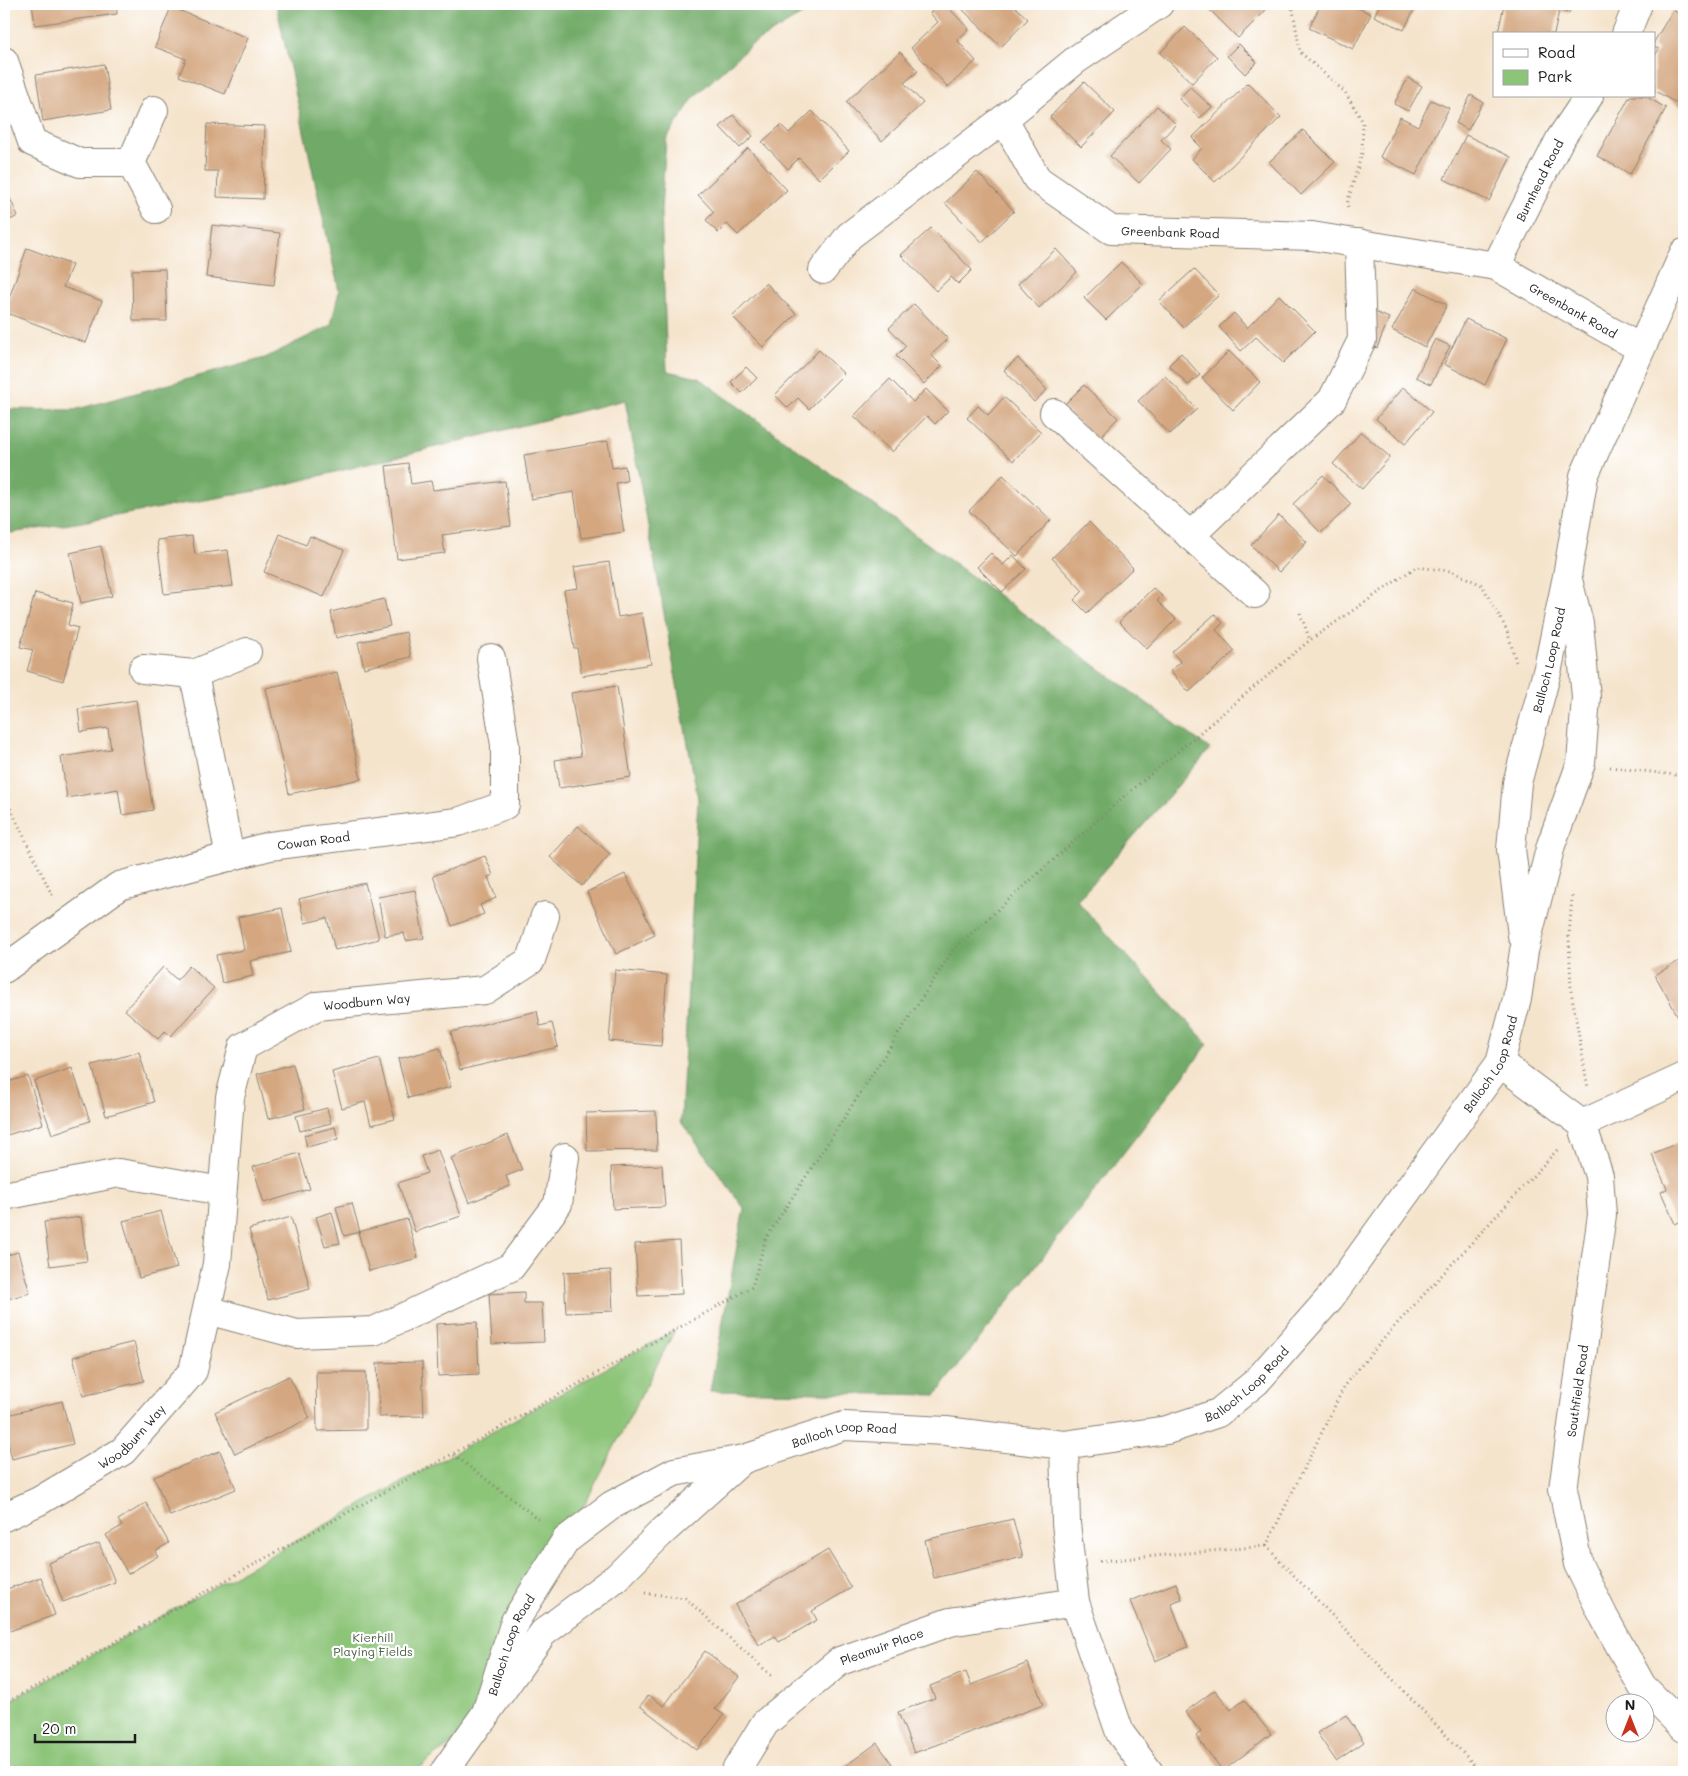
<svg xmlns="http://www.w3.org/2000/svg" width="1688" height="1776" font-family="Mali,sans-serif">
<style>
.green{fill:#8cc478;stroke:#54704a}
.forest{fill:#71aa68;stroke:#466342}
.building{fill:#d4a781}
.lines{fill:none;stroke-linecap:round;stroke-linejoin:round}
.minor-casing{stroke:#888074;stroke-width:30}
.path{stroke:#888074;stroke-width:3;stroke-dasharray:1 4;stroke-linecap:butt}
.minor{stroke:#fff;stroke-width:28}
.labels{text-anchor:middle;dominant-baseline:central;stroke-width:4.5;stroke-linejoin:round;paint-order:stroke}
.street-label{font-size:12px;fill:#1c1c1c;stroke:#fff}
.park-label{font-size:12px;fill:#495f41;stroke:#fff}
</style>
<rect width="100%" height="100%" fill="#fff"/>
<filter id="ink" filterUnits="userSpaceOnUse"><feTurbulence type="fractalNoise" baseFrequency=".02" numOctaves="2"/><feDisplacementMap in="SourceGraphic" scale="10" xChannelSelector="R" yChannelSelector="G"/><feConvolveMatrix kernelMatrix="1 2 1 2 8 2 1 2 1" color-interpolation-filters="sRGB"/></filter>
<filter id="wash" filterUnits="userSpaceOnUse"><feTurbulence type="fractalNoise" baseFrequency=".0096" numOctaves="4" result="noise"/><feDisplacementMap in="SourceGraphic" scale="20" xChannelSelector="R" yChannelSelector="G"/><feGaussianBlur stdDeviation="1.12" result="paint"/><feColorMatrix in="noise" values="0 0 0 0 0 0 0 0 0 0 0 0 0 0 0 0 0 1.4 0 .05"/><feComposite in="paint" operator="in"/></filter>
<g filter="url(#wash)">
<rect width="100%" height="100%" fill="#f5e4cc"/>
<polygon class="green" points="675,1330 566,1540 484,1719 413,1772 4,1772 4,1704"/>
<polygon class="forest" points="276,4 820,4 751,45 694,97 666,140 661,210 667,371 699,378 1210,749 1077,901 1208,1044 936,1395 710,1391 744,1208 681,1122 698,799 625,400 267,489 76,523 4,534 4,409 74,410 265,358 331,325 339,291"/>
<g id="blocks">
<g class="building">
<polygon points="32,4 116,4 117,14 35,25"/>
<polygon points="940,4 945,4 969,29 957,40 976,61 948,87 911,48 938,22 930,13"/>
<polygon points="970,4 1012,4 1028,19 1001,47 963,10"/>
<polygon points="1204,4 1258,4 1265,11 1238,38"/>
<polygon points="1321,4 1350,4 1371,14 1353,49 1309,28"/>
<polygon points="1380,4 1417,4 1404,30 1374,16"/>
<polygon points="1504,4 1571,4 1569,13 1559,11 1554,34 1498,34"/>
<polygon points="171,7 248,38 225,94 179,76 186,59 155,47"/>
<polygon points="1673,10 1684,17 1684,108 1654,90 1654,57 1659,49 1654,47 1654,42"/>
<polygon points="1185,27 1217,57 1192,83 1160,53"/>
<polygon points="1239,44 1257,62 1245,74 1227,56"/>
<polygon points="900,52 918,71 904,83 923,103 882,141 846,102"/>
<polygon points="104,64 111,110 43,121 36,75"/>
<polygon points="1408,78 1422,86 1408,111 1394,104"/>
<polygon points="1084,82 1115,112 1081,147 1050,117"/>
<polygon points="1248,83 1281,117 1215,182 1192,159 1202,148 1192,138"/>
<polygon points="1190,87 1212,107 1200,118 1179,99"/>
<polygon points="1471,95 1483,102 1468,130 1456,123"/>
<polygon points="1630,96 1645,96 1666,108 1630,174 1597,156"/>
<polygon points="1431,100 1449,108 1416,175 1380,157 1400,117 1418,126"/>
<polygon points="1157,106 1176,124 1161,140 1171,149 1139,183 1110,156"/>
<polygon points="812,111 849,151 819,179 799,158 788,169 762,142 781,125 789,133"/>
<polygon points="733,115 753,136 740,148 720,127"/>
<polygon points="207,124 265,126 263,199 217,197 218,171 205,171"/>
<polygon points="1303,130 1335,162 1301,195 1269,162"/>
<polygon points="1466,135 1511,157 1489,201 1444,179"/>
<polygon points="748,148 787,190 738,235 727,224 718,233 706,220 714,212 698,195"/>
<polygon points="977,172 1014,211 982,242 945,203"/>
<polygon points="4,185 18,216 4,223"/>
<polygon points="212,225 280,233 274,285 206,277"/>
<polygon points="931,228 972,270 958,284 951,277 936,291 901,255"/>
<polygon points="27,248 72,265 63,287 102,301 86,343 4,312"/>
<polygon points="1056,249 1077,272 1039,308 1018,284"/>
<polygon points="1121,262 1143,284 1106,320 1084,298"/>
<polygon points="165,269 167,321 133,321 132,270"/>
<polygon points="1194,269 1219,295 1183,327 1159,301"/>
<polygon points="766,283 796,314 763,347 732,316"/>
<polygon points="1415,288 1447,305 1425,347 1392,330"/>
<polygon points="1279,295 1315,331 1283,363 1256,337 1241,351 1219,327 1234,313 1247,328"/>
<polygon points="914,304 948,339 931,355 942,366 924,384 896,356 906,346 889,328"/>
<polygon points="1375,312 1389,318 1377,348 1362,343"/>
<polygon points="1466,319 1507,339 1485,385 1444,364"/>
<polygon points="1435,339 1450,346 1431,384 1416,377"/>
<polygon points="819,350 844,374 809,409 798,398 788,408 775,395"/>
<polygon points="1229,351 1260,382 1233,410 1202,378"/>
<polygon points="1181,353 1200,375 1188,385 1169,365"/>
<polygon points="1018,358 1047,390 1034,402 1004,370"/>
<polygon points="746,367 757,378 742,393 731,382"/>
<polygon points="1165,376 1197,409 1170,434 1138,401"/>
<polygon points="890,379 913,402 926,389 948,411 935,424 927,416 892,452 854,416"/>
<polygon points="1084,385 1118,418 1097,440 1062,407"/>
<polygon points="1403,387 1432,412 1405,444 1376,419"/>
<polygon points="1004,397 1041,432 1013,461 967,418 978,406 988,415"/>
<polygon points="1361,432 1390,457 1362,489 1333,464"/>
<polygon points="608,441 612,468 625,466 627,481 616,483 624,532 581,538 574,492 531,499 524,455"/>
<polygon points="408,463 411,484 431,481 433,490 505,481 511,526 442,535 445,553 397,559 386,466"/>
<polygon points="1003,475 1051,520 1017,556 969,511"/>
<polygon points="1323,475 1351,504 1321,533 1293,504"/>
<polygon points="1279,515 1307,542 1279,572 1251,545"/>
<polygon points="1089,522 1133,568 1087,613 1074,600 1083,591 1052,558"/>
<polygon points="280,534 306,545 310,536 344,550 324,597 264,572"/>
<polygon points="192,536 195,554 228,550 233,586 164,594 157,540"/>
<polygon points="101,546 112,596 81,603 70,553"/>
<polygon points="991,553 1003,565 1013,555 1026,569 1002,592 977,567"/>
<polygon points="609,562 618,617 642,613 651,664 582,676 577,648 574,648 564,590 578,588 574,567"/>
<polygon points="1153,588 1162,596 1157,601 1176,619 1147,649 1119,622"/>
<polygon points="35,593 73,603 68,625 78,628 63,681 27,671 33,650 20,647"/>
<polygon points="384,599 390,626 336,638 331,612"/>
<polygon points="1215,614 1223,623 1216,630 1235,651 1189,692 1170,671 1181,662 1172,652"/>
<polygon points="406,632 411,657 364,668 358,642"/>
<polygon points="337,672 361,779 289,794 266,688"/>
<polygon points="617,686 631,777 559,788 555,760 581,756 571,693"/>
<polygon points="136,700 153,810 122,815 118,789 67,798 61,757 111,749 108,728 81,732 78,709"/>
<polygon points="578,826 610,854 582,886 550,857"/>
<polygon points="485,856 493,875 488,877 496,898 480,905 484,914 452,926 433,876"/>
<polygon points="625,874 655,935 616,954 587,892"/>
<polygon points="365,883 379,939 335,950 327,918 305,923 299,899"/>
<polygon points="415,890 424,938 406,941 404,933 385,936 378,897"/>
<polygon points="282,908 291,952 250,961 253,976 222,983 216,955 244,950 238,917"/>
<polygon points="1684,958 1684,1015 1679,1018 1655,975"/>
<polygon points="189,966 214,988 171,1036 165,1031 158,1039 125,1010 163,967 177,980"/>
<polygon points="615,970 667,975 661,1046 609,1041"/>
<polygon points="537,1011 540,1026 552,1023 558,1047 460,1070 451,1032"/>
<polygon points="440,1048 451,1087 408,1098 398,1059"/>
<polygon points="139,1052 154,1102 106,1116 92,1065"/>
<polygon points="379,1059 395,1119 371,1125 365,1102 342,1108 332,1072"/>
<polygon points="293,1064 305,1109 268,1119 257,1074"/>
<polygon points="72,1068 90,1121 52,1134 34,1081"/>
<polygon points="28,1076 43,1124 4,1136 4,1083"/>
<polygon points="327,1108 331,1123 300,1131 296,1116"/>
<polygon points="656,1111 657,1150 587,1151 586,1113"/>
<polygon points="335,1127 338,1139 307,1147 304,1135"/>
<polygon points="508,1135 522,1170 506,1176 510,1186 469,1203 451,1158"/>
<polygon points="1680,1142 1684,1152 1684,1220 1675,1224 1661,1192 1667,1189 1652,1154"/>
<polygon points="438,1150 461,1216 415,1232 398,1183 427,1173 421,1156"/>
<polygon points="299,1153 310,1189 264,1203 253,1167"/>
<polygon points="662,1165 665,1207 613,1209 611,1167"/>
<polygon points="352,1203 360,1232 344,1236 336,1207"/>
<polygon points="161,1211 177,1268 139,1278 123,1221"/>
<polygon points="332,1212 340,1243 325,1246 316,1217"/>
<polygon points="81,1217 87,1261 50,1266 44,1222"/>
<polygon points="291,1217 310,1289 268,1300 249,1229"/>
<polygon points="407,1219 418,1258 369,1271 358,1232"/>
<polygon points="679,1241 682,1294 638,1296 635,1244"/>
<polygon points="18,1252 30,1293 4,1300 4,1256"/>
<polygon points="611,1270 613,1311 566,1313 564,1272"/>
<polygon points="524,1292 524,1303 542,1303 544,1342 492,1344 489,1294"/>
<polygon points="477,1322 479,1374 438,1376 436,1324"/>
<polygon points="134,1342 144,1381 83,1396 73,1357"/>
<polygon points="422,1362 424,1416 379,1417 377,1363"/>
<polygon points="316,1372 366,1372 366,1430 317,1431"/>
<polygon points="289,1376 310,1418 235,1454 215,1412"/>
<polygon points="62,1401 73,1444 12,1459 4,1426 4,1416"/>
<polygon points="220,1451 236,1489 170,1516 154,1477"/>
<polygon points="146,1503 169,1543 155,1551 158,1556 128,1574 106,1535 122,1526 118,1520"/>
<polygon points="1013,1519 1023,1557 934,1578 925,1540"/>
<polygon points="99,1543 115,1582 63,1602 48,1563"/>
<polygon points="828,1550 851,1588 812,1611 817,1620 779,1642 775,1636 759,1645 735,1605"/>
<polygon points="41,1577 55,1615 4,1633 4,1590"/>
<polygon points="1176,1583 1182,1599 1171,1603 1188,1647 1155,1661 1130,1601"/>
<polygon points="705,1651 739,1677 715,1709 724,1715 697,1750 640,1706 649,1695 664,1706"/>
<polygon points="1028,1663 1043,1705 914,1753 898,1712 935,1698 930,1686 966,1672 971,1685"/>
<polygon points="1215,1690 1231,1710 1244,1700 1271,1734 1223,1771 1196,1736 1201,1732 1185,1712"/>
<polygon points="1346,1715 1364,1742 1336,1761 1317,1733"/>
<polygon points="877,1743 898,1772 837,1772"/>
</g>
</g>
</g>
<g filter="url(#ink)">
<use href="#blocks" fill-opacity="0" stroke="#888074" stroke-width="1"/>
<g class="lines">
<g class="minor-casing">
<g id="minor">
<path id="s1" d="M 1159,4 L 1077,59 L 1004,119 L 1037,179 L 1111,230 L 1312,236 L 1496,266 L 1640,348"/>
<polyline points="1626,34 1638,4"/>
<polyline points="4,61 32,142 80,163 131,163"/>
<polyline points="154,110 131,163 156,209"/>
<path id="s2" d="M 1496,266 L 1560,139 L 1589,96"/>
<polyline points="823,270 849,236 1004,119"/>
<polyline points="1054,413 1255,594"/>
<polyline points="1190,536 1332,400 1362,340 1359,243"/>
<polyline points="143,669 194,674 247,652"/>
<polyline points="194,674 230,857"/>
<path id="s3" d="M 1522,935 L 1511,849 L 1517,783 L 1548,668 L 1567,576 L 1584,476 L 1684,253"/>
<path id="s4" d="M 4,969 L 119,886 L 270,846 L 458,822 L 505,805 L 505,745 L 491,658"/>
<polyline points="1500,1063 1582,1124 1599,1176 1602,1215 1563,1489 1578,1564 1604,1617 1642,1686 1684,1728"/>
<polyline points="1582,1124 1684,1077"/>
<polyline points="4,1196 119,1173 222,1191"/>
<polyline points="207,1310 297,1334 374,1331 511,1267 558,1204 565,1157"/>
<polyline points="1064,1445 1066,1523 1075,1602 1120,1733 1149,1772"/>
<path id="s5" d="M 4,1517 L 39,1501 L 123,1451 L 193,1371 L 217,1264 L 230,1097 L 243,1047 L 317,1006 L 485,990 L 531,960 L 545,916"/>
<path id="s6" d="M 484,1719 L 515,1621 L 566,1540 L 612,1505 L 674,1472 L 744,1459 L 844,1426 L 946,1431 L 1064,1445 L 1167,1430 L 1218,1413 L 1256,1382 L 1330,1298 L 1500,1063 L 1517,999 L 1524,951 L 1551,845 L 1581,763 L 1586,697 L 1579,623 L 1567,576"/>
<polyline points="444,1772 543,1633 617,1577 660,1534 742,1460"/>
<path id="s7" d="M 735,1772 L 765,1723 L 840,1661 L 950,1622 L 1075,1602"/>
</g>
</g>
<g class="path">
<polyline points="1292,4 1300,52 1345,92 1363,122 1362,153 1347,204 1349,210"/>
<polyline points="1300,613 1310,640"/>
<polyline points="1610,767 1684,776"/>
<polyline points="4,795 53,897"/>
<polyline points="1572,896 1569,937 1571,991 1588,1088"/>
<polyline points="454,1455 541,1521"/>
<polyline points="1266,1546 1346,1383 1393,1328 1558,1149"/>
<polyline points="1266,1546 1481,1772"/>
<polyline points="1100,1561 1266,1546"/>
<polyline points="645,1593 685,1598 773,1677"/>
<polyline points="4,1704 752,1287 766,1238 953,950 1120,800 1310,640 1416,567 1451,571 1482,585 1507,630 1516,662"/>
<polyline points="1682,1772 1684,1770"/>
</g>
<use href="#minor" class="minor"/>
</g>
</g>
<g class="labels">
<g class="street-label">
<text stroke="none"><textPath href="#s2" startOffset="96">Burnhead Road</textPath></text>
<text stroke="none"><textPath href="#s1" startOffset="411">Greenbank Road</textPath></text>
<text stroke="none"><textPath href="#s1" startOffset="828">Greenbank Road</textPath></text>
<text stroke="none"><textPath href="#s3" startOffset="280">Balloch Loop Road</textPath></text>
<text stroke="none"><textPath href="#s4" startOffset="342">Cowan Road</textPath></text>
<text stroke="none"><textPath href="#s5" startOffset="706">Woodburn Way</textPath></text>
<text stroke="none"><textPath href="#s6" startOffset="1328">Balloch Loop Road</textPath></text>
<text stroke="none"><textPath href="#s6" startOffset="922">Balloch Loop Road</textPath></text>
<text transform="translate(1577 1391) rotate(-82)">Southfield Road</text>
<text stroke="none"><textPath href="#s5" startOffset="152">Woodburn Way</textPath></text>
<text stroke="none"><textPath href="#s6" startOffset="502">Balloch Loop Road</textPath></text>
<text stroke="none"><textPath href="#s6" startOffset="79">Balloch Loop Road</textPath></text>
<text stroke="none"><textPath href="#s7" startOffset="199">Pleamuir Place</textPath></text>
</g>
<g class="park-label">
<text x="373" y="1637">Kierhill<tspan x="373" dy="14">Playing Fields</tspan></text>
</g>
</g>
<rect width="1688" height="1776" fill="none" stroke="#fff" stroke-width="20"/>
<rect x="1493" y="32" width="162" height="65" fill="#ffffff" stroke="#a4a4a4"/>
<rect x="1503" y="49" width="25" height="8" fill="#ffffff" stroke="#a4a4a4"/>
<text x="1538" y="58" font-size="15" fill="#1c1c1c">Road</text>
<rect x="1503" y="70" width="25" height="15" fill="#8cc478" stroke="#a4a4a4"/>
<text x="1538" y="82" font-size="15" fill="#1c1c1c">Park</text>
<g transform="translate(1630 1718)"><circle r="24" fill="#ffffff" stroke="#a4a4a4"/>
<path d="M0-4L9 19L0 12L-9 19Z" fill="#c8321e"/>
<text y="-8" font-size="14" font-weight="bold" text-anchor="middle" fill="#1c1c1c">N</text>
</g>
<path d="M35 1734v8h100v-8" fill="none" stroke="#1c1c1c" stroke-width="2.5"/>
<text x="42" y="1734" font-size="15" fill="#1c1c1c" stroke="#ffffff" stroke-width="4" paint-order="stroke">20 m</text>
</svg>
